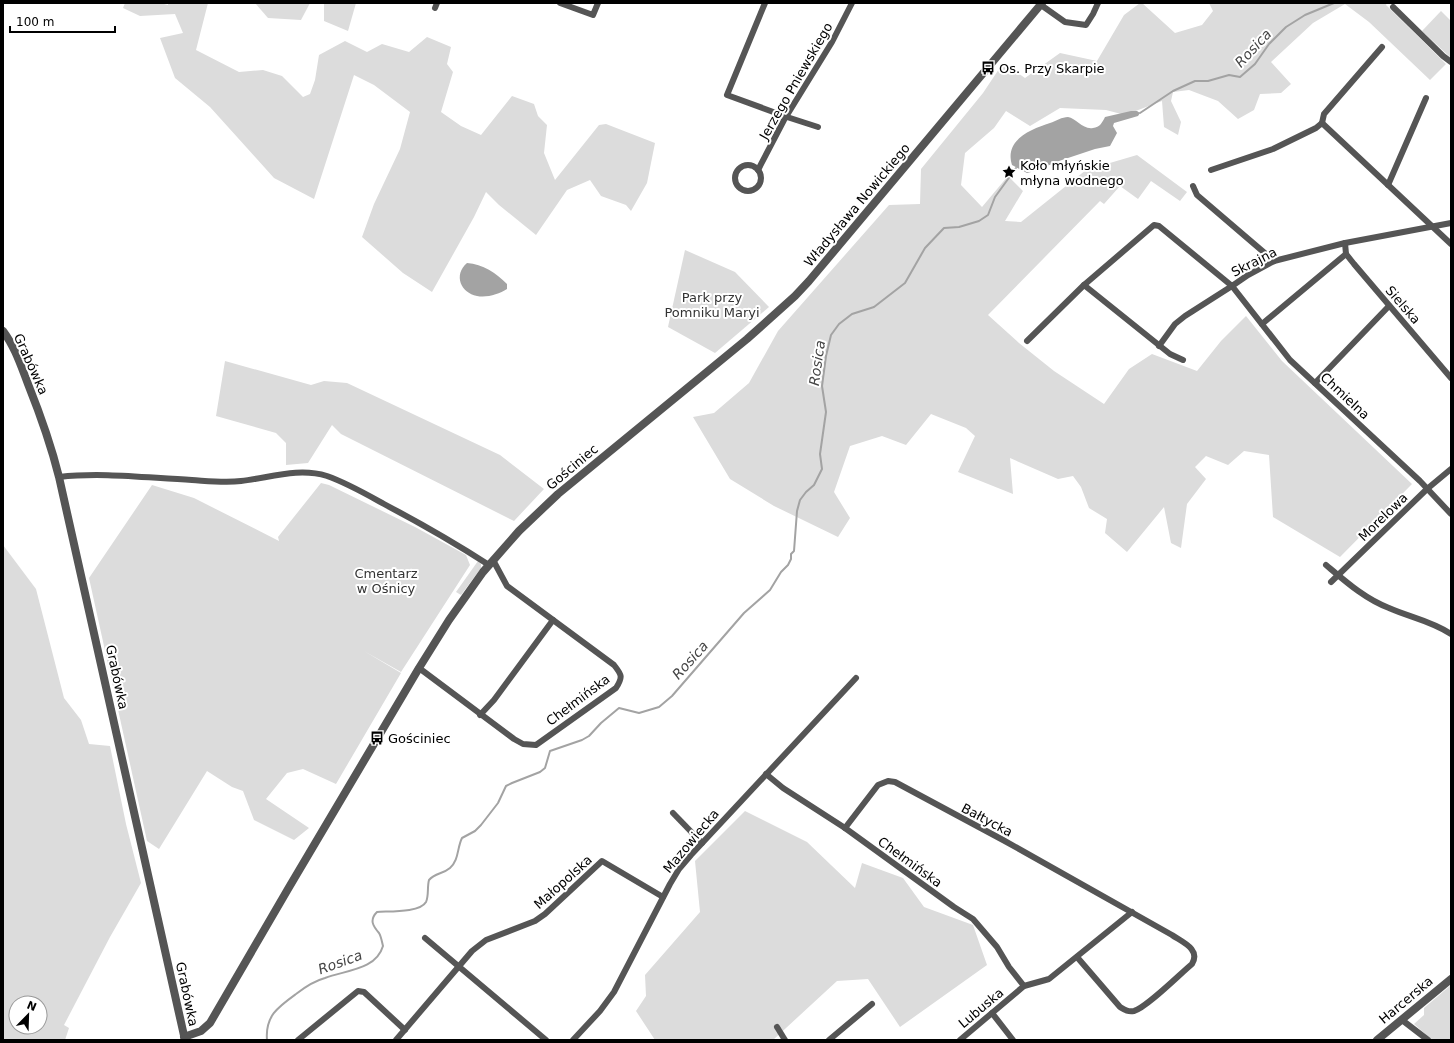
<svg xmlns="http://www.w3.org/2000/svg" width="1454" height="1043" font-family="'DejaVu Sans',sans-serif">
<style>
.green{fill:#dcdcdc;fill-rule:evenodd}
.water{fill:#a3a3a3}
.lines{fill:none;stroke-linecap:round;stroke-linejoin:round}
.stream{stroke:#a3a3a3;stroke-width:2}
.minor{stroke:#555;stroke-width:6}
.tertiary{stroke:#555;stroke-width:8}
.labels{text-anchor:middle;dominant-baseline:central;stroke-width:4;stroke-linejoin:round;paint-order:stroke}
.poi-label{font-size:13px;fill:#000;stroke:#fff;text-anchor:start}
.street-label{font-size:13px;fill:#000;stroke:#fff}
.park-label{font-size:13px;fill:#333;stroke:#fff}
.water-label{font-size:14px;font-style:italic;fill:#444;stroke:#fff}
</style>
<rect width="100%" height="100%" fill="#fff"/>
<g class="green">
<polygon points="125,3 160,3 168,5 168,3 208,3 196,50 239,72 263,70 282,76 303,97 310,94 315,80 319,55 345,41 367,52 382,44 409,52 427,37 451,47 447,64 453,72 441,112 461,126 481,135 512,96 534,104 538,116 547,125 544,153 555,180 599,125 606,124 655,143 647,183 631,211 626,205 601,196 590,180 567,190 536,235 499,205 486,192 474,217 432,292 403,273 362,237 374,204 400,149 410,112 374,85 354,75 314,199 274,178 210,107 175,78 160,38 183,33 175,14 140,16 123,8"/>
<polygon points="255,3 310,3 301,20 268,18"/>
<polygon points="324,3 356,3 348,31 324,21"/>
<polygon points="1140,3 1142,3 1175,33 1202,25 1213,11 1209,3 1387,3 1386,5 1446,64 1430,80 1369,22 1345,4 1313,23 1271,62 1291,84 1281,93 1260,94 1254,110 1238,119 1218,101 1189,90 1173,92 1171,101 1181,122 1178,135 1164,127 1162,101 1125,115 1106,110 1060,108 1030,126 1006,111 994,128 965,153 961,185 982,207 1008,176 1023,191 1005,221 1021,222 1086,170 1137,155 1187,192 1180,201 1151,181 1138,199 1120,186 1104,204 1100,201 988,315 1019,343 1054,371 1104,404 1129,369 1152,354 1197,371 1221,341 1246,316 1282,361 1412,484 1340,557 1273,517 1269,455 1244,451 1228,465 1206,456 1195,467 1206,479 1187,504 1181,548 1171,543 1164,507 1127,552 1105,533 1107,519 1089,508 1081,487 1073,476 1058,479 1010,458 1013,494 958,472 975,436 966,428 931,414 906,445 882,436 850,446 834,492 850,518 838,537 774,506 730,479 693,417 714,413 749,383 778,331 889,205 920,204 921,169 983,93 1003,63 1025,78 1060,53 1097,61 1124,15"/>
<polygon points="1441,11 1451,21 1451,58 1422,31"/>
<polygon points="685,250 735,272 769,307 715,353 668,327"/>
<polygon points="225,361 311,385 324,381 347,383 500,455 544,489 514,521 341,434 332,425 308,463 286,465 286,443 276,433 216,416"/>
<polygon points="321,483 329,485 415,527 466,555 470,565 401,672 364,651 401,673 336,784 303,769 287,773 266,799 309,828 294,840 254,820 243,791 232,787 207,771 159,849 147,841 89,578 152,485 194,498 279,541 278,537"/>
<path d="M 3,545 L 36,589 L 64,698 L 81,720 L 89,744 L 110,746 L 126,824 L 141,883 L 110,937 L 64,1025 L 69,1028 L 65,1040 L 3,1040 ZM 16,1003 L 40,1003 L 40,1027 L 16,1027 Z"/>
<polygon points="478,561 481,564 481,568 461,595 456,592"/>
<polygon points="745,811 807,842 855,888 862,863 903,878 924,907 973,925 987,965 900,1027 868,979 837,981 773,1040 655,1040 636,1011 646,996 645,975 700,912 695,861"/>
<polygon points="1451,985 1451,1040 1432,1040 1414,1024 1424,1015 1424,1008"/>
</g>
<g class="water">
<path d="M 1131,111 L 1137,111 L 1140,113 L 1138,116 L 1114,123 L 1113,126 L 1117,133 L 1110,146 L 1095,149 L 1059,161 L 1035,171 L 1027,173 L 1012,165 C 1004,140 1031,129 1050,123 C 1056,121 1062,117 1068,117 C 1076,118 1083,130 1093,128 C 1100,127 1102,123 1105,117 Z"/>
<path d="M 467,263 C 483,264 496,273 507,284 L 507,289 C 499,294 487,298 477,296 C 461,293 453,275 467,263 Z"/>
</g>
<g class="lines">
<g class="stream">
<polyline points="1140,113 1173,91 1195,81 1208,81 1229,75 1240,77 1255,64 1269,44 1286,27 1305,15 1334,3"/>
<path d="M 267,1040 C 265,1016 278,1007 296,994 C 305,987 314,981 325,978 C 346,970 376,970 383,946 C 382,942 381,936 379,933 C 373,926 369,920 377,912 C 387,911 420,913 426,902 C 429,896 427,887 429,880 C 435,873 443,874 450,868 C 459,860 457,848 462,838 L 475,831 L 481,825 L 498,803 L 506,786 L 512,783 L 540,772 L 545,768 L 550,751 L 582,740 L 589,736 L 601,723 L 619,708 L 639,713 L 659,707 L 672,696 L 744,613 L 770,590 L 781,572 L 788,565 L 791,559 L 791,554 L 794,551 L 797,511 L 800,500 L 806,492 L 814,485 L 822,469 L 820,454 L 826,412 L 822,386 L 826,356 L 831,335 L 839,324 L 852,314 L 874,307 L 905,283 L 925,248 L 944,228 L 959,227 L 979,221 L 988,215 L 995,197 L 1016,168"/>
</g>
<g class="minor">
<polyline points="560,3 593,15 598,3"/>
<polyline points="765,3 727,95 787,117 818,127"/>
<polyline points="1041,5 1065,22 1086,25 1093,14 1098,3"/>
<polyline points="1393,7 1443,56 1451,62"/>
<polyline points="435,8 437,3"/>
<polyline points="1322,123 1324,114 1382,47"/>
<circle cx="748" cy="178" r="13"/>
<polyline points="758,170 784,120 832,42 852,3"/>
<polyline points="1211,170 1273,149 1316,128 1322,123 1451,244"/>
<polyline points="1388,185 1426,98"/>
<polyline points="1193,186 1197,195 1274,261"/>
<polyline points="1345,243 1346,254 1354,264 1451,378"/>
<polyline points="1084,285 1170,354 1183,360"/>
<polyline points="1262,324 1346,254"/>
<polyline points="1027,341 1084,285 1154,225 1159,226 1232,286 1248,275 1274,261 1345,243 1451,223"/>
<polyline points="1159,346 1175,324 1185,316 1232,286 1290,360 1420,481 1451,514"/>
<polyline points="1315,383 1389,306"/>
<path d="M 59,477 C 103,472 148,478 192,480 C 208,481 225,483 241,481 C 269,478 298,467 327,476 C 347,483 366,494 384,504 C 420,523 455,543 489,565"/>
<path d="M 1326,565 C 1345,581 1365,599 1389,608 C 1409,617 1432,621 1451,634"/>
<polyline points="1331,582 1427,489 1451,469"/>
<path d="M 419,668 L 514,739 L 523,744 L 536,745 L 616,688 C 623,677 622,675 614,665 L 507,586 L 493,560"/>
<polyline points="480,715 494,700 553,620"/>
<polyline points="766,774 783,788 845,828 954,907 973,919 997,947 1009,967 1024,986"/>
<polyline points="673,813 702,843"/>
<path d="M 845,828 L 878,785 L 888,781 L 895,782 L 1003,840 L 1172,935 C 1182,942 1201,949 1192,964 C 1180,974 1146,1008 1134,1011 C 1128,1012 1125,1010 1120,1007 L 1077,957"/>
<polyline points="425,938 546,1040"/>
<polyline points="992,1013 1013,1040"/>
<polyline points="1402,1020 1428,1040"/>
<polyline points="777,1027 785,1040"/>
<polyline points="298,1040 358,991 364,992 405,1030"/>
<polyline points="396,1040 472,951 486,940 535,921 545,914 602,861 663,897"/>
<polyline points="573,1040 600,1011 614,992 670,884 679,869 691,855 856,678"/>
<polyline points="829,1040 872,1004"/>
<polyline points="960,1040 1024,986 1049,979 1132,912"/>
</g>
<g class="tertiary">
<path d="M 3,331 C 15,347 21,366 28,384 C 40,414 51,445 59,477 L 185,1040"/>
<polyline points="184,1037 201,1031 210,1023 288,889 419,668 449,620 483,572 519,531 558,494 747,339 795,296 809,281 1042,3"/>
<polyline points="1377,1040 1451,979"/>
</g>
</g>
<defs>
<g id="bus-bare" transform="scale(1.08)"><path d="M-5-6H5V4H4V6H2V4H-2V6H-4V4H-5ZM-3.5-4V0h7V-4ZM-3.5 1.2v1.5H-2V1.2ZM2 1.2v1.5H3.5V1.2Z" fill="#000" stroke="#fff" stroke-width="2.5" paint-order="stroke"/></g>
<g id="sight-bare" transform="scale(1.08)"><path d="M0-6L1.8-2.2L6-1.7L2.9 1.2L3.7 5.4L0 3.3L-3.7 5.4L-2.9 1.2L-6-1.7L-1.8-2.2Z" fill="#000" stroke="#fff" stroke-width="2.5" paint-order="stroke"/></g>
</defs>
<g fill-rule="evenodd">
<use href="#bus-bare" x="988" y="68"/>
<use href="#sight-bare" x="1009" y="172"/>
<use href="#bus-bare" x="377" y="738"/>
</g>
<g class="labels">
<g class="poi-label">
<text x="999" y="68">Os. Przy Skarpie</text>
<text x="1020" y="165">Koło młyńskie<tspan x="1020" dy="15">młyna wodnego</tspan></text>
<text x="388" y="738">Gościniec</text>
</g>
<g class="street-label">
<text transform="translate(796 81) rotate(-60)">Jerzego Pniewskiego</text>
<text transform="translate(857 205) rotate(-50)">Władysława Nowickiego</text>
<text transform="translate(1254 262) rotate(-27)">Skrajna</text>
<text transform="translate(1403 305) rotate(49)">Sielska</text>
<text transform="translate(31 364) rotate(66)">Grabówka</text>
<text transform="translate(1345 396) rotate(43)">Chmielna</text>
<text transform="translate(572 467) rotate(-40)">Gościniec</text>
<text transform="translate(1383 517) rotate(-44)">Morelowa</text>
<text transform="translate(117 677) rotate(78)">Grabówka</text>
<text transform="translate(578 700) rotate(-37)">Chełmińska</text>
<text transform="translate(987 820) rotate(28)">Bałtycka</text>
<text transform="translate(691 841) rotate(-50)">Mazowiecka</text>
<text transform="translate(910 862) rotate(36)">Chełmińska</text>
<text transform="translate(563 882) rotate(-42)">Małopolska</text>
<text transform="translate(187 994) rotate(78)">Grabówka</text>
<text transform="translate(1406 1000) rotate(-40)">Harcerska</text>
<text transform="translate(981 1008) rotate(-40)">Lubuska</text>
</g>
<g class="park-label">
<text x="712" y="297">Park przy<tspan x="712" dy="15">Pomniku Maryi</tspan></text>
<text x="386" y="573">Cmentarz<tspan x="386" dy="15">w Ośnicy</tspan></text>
</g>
<g class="water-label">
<text transform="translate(1253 48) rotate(-47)">Rosica</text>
<text transform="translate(817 363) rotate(-82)">Rosica</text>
<text transform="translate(690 660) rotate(-48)">Rosica</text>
<text transform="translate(340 962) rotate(-20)">Rosica</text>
</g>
</g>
<rect width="1454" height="1043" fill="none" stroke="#000000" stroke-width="8"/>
<g transform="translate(28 1015) rotate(23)"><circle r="19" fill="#ffffff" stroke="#999999"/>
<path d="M0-3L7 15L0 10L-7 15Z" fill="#000000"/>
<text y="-6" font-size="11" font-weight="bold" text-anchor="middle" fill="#000000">N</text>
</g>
<path d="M10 26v6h105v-6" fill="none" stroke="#000000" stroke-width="2"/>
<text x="16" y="26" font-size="12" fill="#000000" stroke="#ffffff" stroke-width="3" paint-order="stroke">100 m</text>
</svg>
